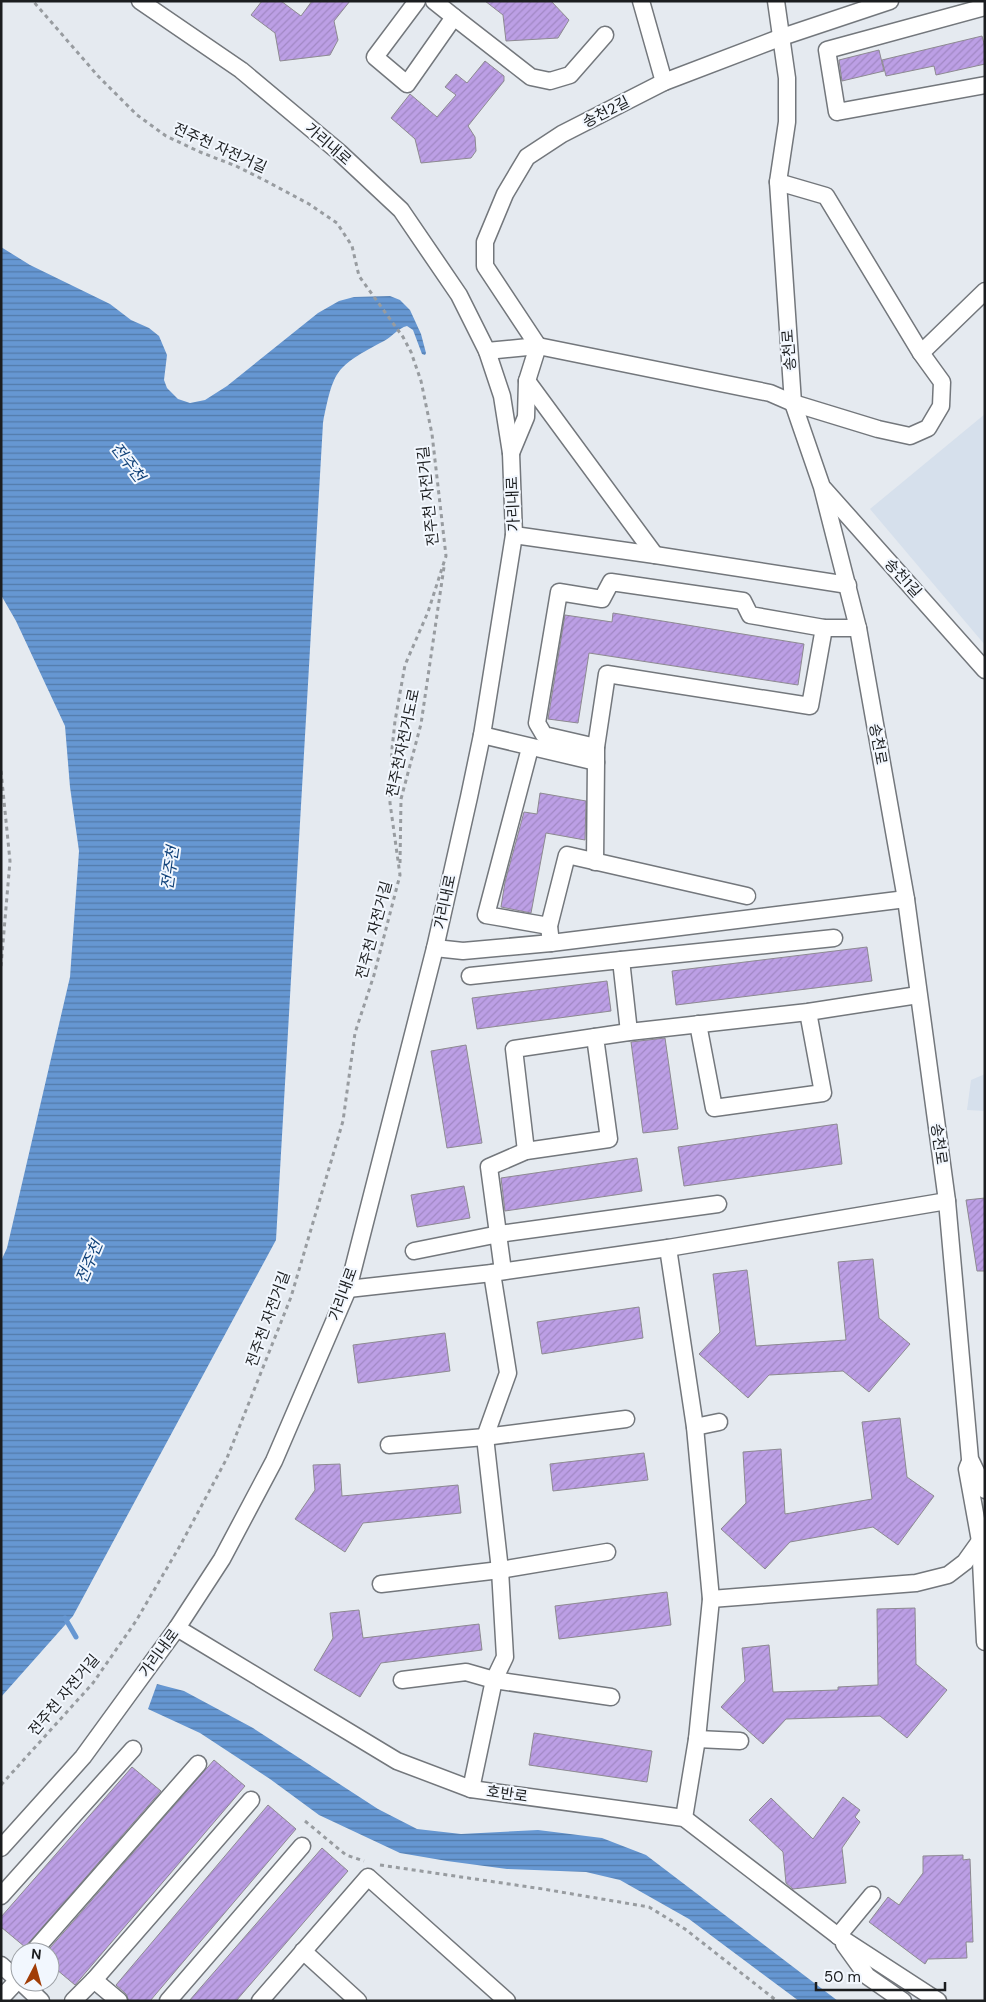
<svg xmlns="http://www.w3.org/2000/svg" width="986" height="2002" font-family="'DM Sans','Noto Sans KR',sans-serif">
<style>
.built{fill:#d6e0ec}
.water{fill:url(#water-rules)}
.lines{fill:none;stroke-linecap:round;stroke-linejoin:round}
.stream{stroke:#6697d2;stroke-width:5}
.building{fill:url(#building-hatch);stroke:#8d8a91}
.minor-casing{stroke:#73777c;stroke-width:19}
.path{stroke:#989ca0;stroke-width:3;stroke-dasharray:4 4;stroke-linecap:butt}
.minor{stroke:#fff;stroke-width:16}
.labels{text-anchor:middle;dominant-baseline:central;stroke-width:4;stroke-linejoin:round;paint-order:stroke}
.street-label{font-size:15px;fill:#1b1d1f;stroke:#f2f7fe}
.water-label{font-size:16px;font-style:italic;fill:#12437a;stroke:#f2f7fe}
</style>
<defs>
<pattern id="water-rules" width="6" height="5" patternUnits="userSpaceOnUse" patternTransform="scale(1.25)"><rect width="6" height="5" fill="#6697d2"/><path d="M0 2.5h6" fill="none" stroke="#537baa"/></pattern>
<pattern id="building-hatch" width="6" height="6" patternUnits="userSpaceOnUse" patternTransform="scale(1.25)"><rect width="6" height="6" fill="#bc9fe5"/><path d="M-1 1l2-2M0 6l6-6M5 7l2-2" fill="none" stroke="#a188c4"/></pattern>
</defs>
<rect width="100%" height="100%" fill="#e5eaf0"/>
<g class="built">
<polygon points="985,414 985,645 870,509"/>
<polygon points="985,1074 985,1111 967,1110 971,1080"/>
</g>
<g class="water">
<path d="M 1,247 L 30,265 L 110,304 L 131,320 L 149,328 L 159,336 L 167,355 L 164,380 L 167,388 L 178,399 L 190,403 L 205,400 L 227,386 L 318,313 L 339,301 L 354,297 L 390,296 L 400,300 L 410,310 L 421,334 L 426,353 L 425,355 L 422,354 L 413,330 L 407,326 C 398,328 392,337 384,341 C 335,367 334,369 323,423 L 276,1240 L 73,1616 L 1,1697 L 1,1261 L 7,1248 L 70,977 L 79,851 L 70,787 L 65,726 L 16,621 L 1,595 Z"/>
<polygon points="157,1684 184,1691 253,1728 378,1809 417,1829 461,1834 538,1830 602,1838 646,1855 838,2001 799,2001 689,1919 620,1880 586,1872 507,1869 447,1861 400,1853 319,1815 270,1779 200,1733 148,1709"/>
</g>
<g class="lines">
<polyline class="stream" points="65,1618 76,1637"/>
</g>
<g class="building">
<polygon points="262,1 281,1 301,16 312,1 350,1 334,21 338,40 330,55 280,61 275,33 251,15"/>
<polygon points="485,1 551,1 569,20 558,38 506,41 503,15"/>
<polygon points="982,36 985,47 985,64 936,75 934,66 886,76 882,60"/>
<polygon points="879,50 884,71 842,81 839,60"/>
<polygon points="485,61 504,76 504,81 468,126 475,137 476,151 471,158 421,163 415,139 391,118 410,94 437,117 456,95 445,87 456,74 467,83"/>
<polygon points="613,613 804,644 798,685 589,653 578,723 548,719 565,615 612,622"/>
<polygon points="540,793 586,801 585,840 546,833 531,913 501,907 505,882 524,812 537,814"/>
<polygon points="867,947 872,981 676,1005 672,971"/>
<polygon points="607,981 611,1011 477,1029 472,998"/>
<polygon points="665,1038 678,1129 643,1133 631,1042"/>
<polygon points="466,1045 482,1143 447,1148 431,1051"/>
<polygon points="837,1124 842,1164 684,1186 678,1147"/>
<polygon points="637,1158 642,1191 505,1211 501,1178"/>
<polygon points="464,1186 470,1218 417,1227 411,1195"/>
<polygon points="985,1198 985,1271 977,1271 966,1200"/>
<polygon points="873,1259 879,1318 910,1344 869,1392 843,1371 769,1375 748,1398 699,1354 720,1332 713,1274 747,1270 756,1346 846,1340 838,1262"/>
<polygon points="639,1307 643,1338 542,1354 537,1322"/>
<polygon points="445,1333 450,1371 358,1383 353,1345"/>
<polygon points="900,1418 907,1477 934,1496 898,1545 873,1527 790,1542 765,1569 721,1529 746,1503 743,1452 781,1449 785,1514 872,1499 862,1422"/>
<polygon points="644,1453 648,1480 553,1491 550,1464"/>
<polygon points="340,1464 342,1496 458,1485 461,1513 363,1523 345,1552 295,1519 315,1490 313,1465"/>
<polygon points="667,1592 671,1625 559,1639 555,1606"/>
<polygon points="915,1608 916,1664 947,1690 907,1738 880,1716 786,1719 763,1744 721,1707 745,1681 742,1648 769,1645 773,1692 838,1690 838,1687 878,1685 877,1609"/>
<polygon points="359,1610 363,1638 479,1624 482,1650 381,1663 360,1697 314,1670 333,1638 330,1613"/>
<polygon points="534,1733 652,1751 647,1782 529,1765"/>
<polygon points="214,1760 245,1786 75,1985 50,1964 50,1948"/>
<polygon points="132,1767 161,1791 25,1947 1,1927 1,1917"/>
<polygon points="843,1797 860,1810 855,1817 860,1822 842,1848 846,1883 793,1889 786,1883 783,1852 749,1820 771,1798 813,1839"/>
<polygon points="268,1805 296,1829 150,2001 129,2001 126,1994 116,1985"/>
<polygon points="322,1848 348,1871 236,2001 189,2001"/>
<polygon points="963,1855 963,1860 970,1859 973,1942 966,1942 967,1958 928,1959 925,1964 869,1922 888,1897 899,1905 923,1873 923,1856"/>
</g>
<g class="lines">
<g class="minor-casing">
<g id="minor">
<polyline points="417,1 375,57 407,84 454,17 531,77 550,81 570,75 605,35"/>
<polyline points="434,1 454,17"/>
<polyline points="641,1 664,82"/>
<polyline points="776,1 787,78 787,122 778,182 793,403 822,487 858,628 906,899 947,1201 970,1459 985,1490"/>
<polyline points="985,7 827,50 837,112 985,85"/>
<polyline points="487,351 538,346 770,393 793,403 878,429 910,436 928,428 941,406 942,382 921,353 826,196 778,182"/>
<polyline points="921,353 985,291"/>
<polyline points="527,381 655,555"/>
<polyline points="511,453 526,417 527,381 538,346 485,266 485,242 505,194 527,157 562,134 664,82 782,37 890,1"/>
<polyline points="824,489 985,670"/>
<polyline points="514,535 655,555 848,585"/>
<polyline points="482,735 596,762 596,747 607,674 810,706 824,628"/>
<polyline points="596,747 544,735 537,723 559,592 602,599 611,582 743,601 750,615 824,628 858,628"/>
<polyline points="530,748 486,915 549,926"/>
<polyline points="595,862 596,762"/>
<polyline points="551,943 549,926 567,855 747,896"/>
<polyline points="435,948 463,951 551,943 906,899"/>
<polyline points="621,960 834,938"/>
<polyline points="470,976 621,960 629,1032"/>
<polyline points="698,1024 714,1108 823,1093 808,1012"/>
<polyline points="526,1151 514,1049 595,1037"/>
<polyline points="668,1248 695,1427 711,1599 697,1739 684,1818"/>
<polyline points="414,1251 499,1234 718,1204"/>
<polyline points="503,1271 489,1167 526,1151 609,1139 595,1037 629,1032 808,1012 918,995"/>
<polyline points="348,1289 492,1273 668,1248 947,1201"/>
<polyline points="695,1427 719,1422"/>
<polyline points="389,1445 485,1437 626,1419"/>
<polyline points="969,1464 967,1469 980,1541 985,1642"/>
<polyline points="381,1584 500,1570 607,1552"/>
<polyline points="711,1599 916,1583 948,1575 965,1562 980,1541"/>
<polyline points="177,1628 397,1761 471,1789 684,1818 838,1936 938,2001"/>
<polyline points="402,1680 466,1672 494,1680 611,1697"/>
<polyline points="697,1739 740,1741"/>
<polyline points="471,1789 494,1680 505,1657 500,1570 485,1437 508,1373 492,1273"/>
<polyline points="1,1848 83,1757 177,1628 222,1559 274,1461 348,1289 435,948 469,797 482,735 514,535 511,453 502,396 487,351 459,295 401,210 339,152 241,70 140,1"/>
<polyline points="1,1896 133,1749"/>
<polyline points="838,1936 872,1895"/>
<polyline points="844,1944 867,1976 903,2001"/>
<polyline points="303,1951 358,2001"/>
<polyline points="33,1952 198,1764"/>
<polyline points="1,1965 20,1982"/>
<polyline points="94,1980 119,2001"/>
<polyline points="21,1982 41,2001"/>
<polyline points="1,1998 18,1980"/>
<polyline points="73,2001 94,1980 251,1800"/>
<polyline points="168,2001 302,1846"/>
<polyline points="260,2001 368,1877 507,2001"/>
</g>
</g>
<g class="path">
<polyline points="1,771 10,861 1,966"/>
<polyline points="400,863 401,799 421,724 444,567"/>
<polyline points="1,1785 93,1683 136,1621 181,1544 227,1458 291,1297 343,1121 355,1033 374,975 400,875 390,803 392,749 395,721 405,665 428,612 446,556 432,434 421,381 411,352 403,337 359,276 352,246 337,223 309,204 266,181 236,166 200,152 166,136 137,115 98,76 33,1"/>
<polyline points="305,1821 346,1855 364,1861"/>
<polyline points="380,1865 543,1889 649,1907 685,1929 777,2001"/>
</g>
<use href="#minor" class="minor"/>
</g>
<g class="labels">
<g class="street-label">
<text transform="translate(606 112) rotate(-27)">송천2길</text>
<text transform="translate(328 144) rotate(41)">가리내로</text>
<text transform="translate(220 148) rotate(24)">전주천 자전거길</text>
<text transform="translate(789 350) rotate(-94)">송천로</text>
<text transform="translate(428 496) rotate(-96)">전주천 자전거길</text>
<text transform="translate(513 504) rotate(-92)">가리내로</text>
<text transform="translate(903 578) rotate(48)">송천1길</text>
<text transform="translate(403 743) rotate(-78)">전주천자전거도로</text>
<text transform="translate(878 744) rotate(80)">송천로</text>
<text transform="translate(445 902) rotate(-78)">가리내로</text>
<text transform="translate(374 930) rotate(-75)">전주천 자전거길</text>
<text transform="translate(939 1144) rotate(82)">송천로</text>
<text transform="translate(343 1294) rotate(-70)">가리내로</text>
<text transform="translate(268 1319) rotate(-70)">전주천 자전거길</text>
<text transform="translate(159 1653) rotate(-54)">가리내로</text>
<text transform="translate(64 1695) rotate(-50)">전주천 자전거길</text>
<text transform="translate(507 1794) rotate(8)">호반로</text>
</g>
<g class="water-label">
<text transform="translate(128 462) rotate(53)">전주천</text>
<text transform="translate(170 868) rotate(-82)">전주천</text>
<text transform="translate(89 1262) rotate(-67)">전주천</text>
</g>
</g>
<rect width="986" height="2002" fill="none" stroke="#1b1d1f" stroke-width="5"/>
<g transform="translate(35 1967) rotate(6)"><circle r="24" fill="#f2f7fe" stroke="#9ca0a5"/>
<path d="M0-4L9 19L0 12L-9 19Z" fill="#a13d07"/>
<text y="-8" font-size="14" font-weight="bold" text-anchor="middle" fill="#1b1d1f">N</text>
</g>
<path d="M816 1982v8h129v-8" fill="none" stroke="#1b1d1f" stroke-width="2.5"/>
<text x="824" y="1982" font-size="15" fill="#1b1d1f" stroke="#f2f7fe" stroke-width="4" paint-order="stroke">50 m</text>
</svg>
